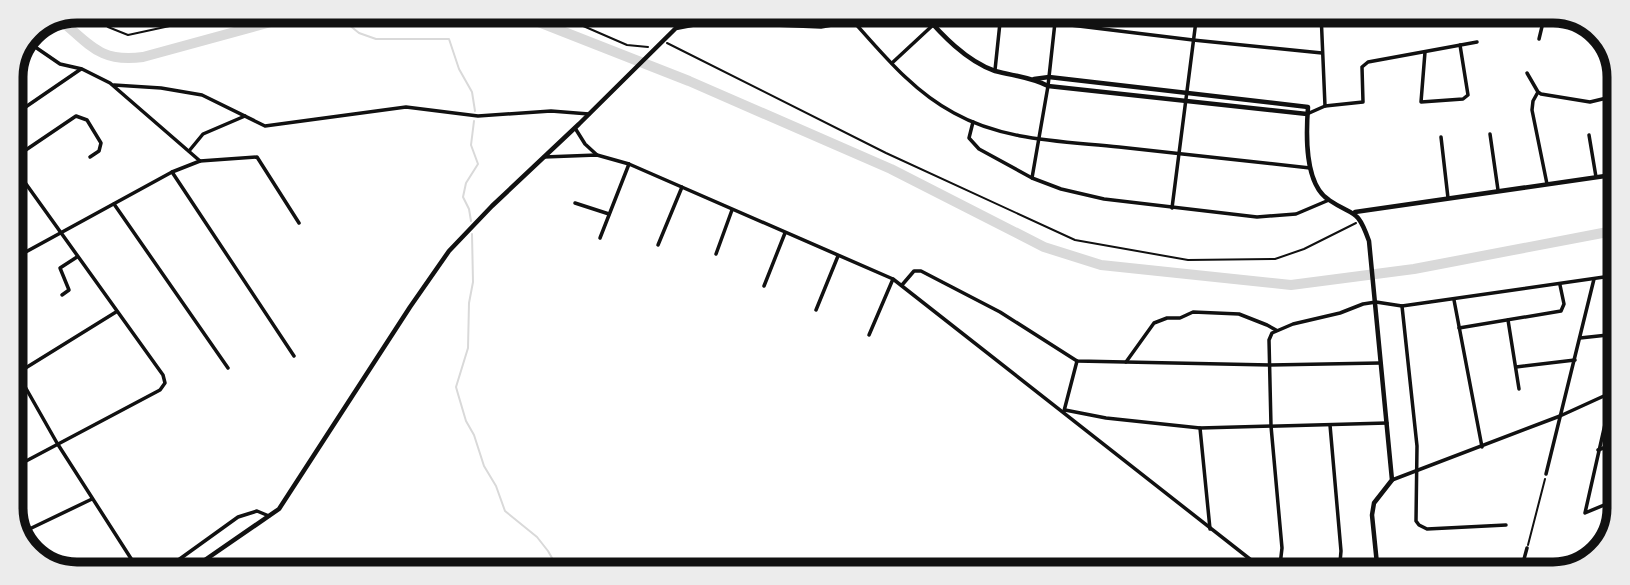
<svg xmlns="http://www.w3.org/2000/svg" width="1630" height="585" font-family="'Titillium Web',sans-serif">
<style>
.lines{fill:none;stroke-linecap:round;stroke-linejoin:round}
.stream{stroke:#d9d9d9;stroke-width:2}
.river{stroke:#d9d9d9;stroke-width:10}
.path{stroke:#111;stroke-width:2}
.minor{stroke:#111;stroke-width:3.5}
.tertiary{stroke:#111;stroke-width:4.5}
.secondary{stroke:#111;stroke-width:4.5}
.rim{fill:none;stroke:#111;stroke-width:9}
</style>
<rect width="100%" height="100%" fill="#fff"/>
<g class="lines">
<g class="stream">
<polyline points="332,11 359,33 376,39 449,39 459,69 472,92 475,111"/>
<polyline points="471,221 469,209 463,197 466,183 478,164 471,145 474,121"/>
<polyline points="472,234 473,282 469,303 468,348 456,387 458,394 466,421 474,435 484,466 496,486 505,511 537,537 548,551 560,572"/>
</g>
<g class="river">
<polyline points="491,11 531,19 689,81 891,169 1044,247 1101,265 1291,285 1414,269 1618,230"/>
<path d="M 58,18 C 90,44 99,63 143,57 L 311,11"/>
</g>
<g class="path">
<polyline points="88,11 108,27 128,35 239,11"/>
<polyline points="551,12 627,45 648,47"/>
<polyline points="667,43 886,153 1075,240 1188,260 1275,259 1304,249 1356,223"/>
<polyline points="1528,545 1545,479"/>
</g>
<g class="minor">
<path d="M 845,12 C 878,48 910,90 954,113 C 1004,141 1063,141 1119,147 C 1183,154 1246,161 1310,168"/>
<polyline points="1321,13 1325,106"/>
<polyline points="707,22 821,27 832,25 848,15"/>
<polyline points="1054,23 1193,40 1322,53"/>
<polyline points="1539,39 1545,14"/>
<polyline points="25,40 60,64 82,69 110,83 200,161"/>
<polyline points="1425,52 1421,102 1463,99 1468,95 1460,45"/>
<polyline points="892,63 933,25"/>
<polyline points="995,70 1001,13"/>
<polyline points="1527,73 1538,92 1541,94 1590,102 1619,95"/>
<polyline points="114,85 161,88 202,95 265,126 406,107 478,116 551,111 589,114"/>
<polyline points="1538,92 1533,101 1532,110 1547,184"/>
<polyline points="1307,114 1325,106 1363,102 1362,67 1368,62 1477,42"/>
<polyline points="11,117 81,69"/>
<polyline points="973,122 969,138 979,149 1032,178 1061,189 1104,199 1257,217 1296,214 1329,200"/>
<polyline points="575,128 585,144 597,155"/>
<polyline points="1490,134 1498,190"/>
<polyline points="1589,135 1596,177"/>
<polyline points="1441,137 1448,198"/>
<polyline points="189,151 203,134 245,116"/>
<polyline points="544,157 597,155 629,164 893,279 1269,574"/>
<polyline points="11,160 76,116 87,120 101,143 99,151 90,157"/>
<polyline points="11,163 163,375 165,383 160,390 11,469"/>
<polyline points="172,172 294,356"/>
<polyline points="1032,178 1048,86 1056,13"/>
<polyline points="11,198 27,186"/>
<polyline points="575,203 609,214"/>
<polyline points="114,204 228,368"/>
<polyline points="1172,208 1197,13"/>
<polyline points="600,238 629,164"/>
<polyline points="658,245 682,187"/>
<polyline points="716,254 732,210"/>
<polyline points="11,260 172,172 200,161 257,157 299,223"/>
<polyline points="902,285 914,271 921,271 1000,312 1077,361 1270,365 1380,363"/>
<polyline points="764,286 785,233"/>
<polyline points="62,295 69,290 60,268 77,257"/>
<polyline points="1454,300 1482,447"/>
<polyline points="1402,306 1417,446 1416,521 1419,525 1427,529 1506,525"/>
<polyline points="816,310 838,256"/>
<polyline points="1508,320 1519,389"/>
<polyline points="1459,328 1561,311 1564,304 1560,285"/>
<polyline points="869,335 893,279"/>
<polyline points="1580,338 1617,334"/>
<polyline points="11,362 57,443 139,571"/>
<polyline points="1126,362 1154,323 1167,318 1180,318 1193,312 1239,314 1267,325 1276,330"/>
<polyline points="1516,367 1575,360"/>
<polyline points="11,377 116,312"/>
<polyline points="1065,410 1106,418 1200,428 1387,423"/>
<polyline points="1064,411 1077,361"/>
<polyline points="1330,425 1341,551 1339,574"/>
<polyline points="1200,428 1210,529"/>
<polyline points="1598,450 1617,443"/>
<polyline points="1546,474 1594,279"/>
<polyline points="1392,480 1560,416 1617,390"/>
<polyline points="1616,500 1585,513 1617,371"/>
<polyline points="19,534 92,499"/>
<polyline points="163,571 238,517 257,511 269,516"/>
<polyline points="1279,574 1282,548 1271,426 1269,340 1272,333 1293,324 1340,313 1363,304 1376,302 1402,306 1618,275"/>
<polyline points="1520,574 1527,548"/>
</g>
<g class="tertiary">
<path d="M 922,12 C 941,34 966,61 995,71 C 1014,76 1031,77 1048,86 L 1307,114"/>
<path d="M 1034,79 L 1049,77 L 1308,107 C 1306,134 1304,184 1329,200 C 1354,217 1357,207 1369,241 L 1392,480 L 1374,503 L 1372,515 L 1378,574"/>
<polyline points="1355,212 1619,174"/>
</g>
<g class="secondary">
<polyline points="670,12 678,27"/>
<polyline points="189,571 279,509 410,307 449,251 492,206 579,124 676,28 707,22 718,12"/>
</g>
</g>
<path d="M0 0H1630V585H0ZM77 23H1553A54 54 0 0 1 1607 77V508A54 54 0 0 1 1553 562H77A54 54 0 0 1 23 508V77A54 54 0 0 1 77 23Z" fill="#ececec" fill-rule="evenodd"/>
<path class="rim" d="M77 23H1553A54 54 0 0 1 1607 77V508A54 54 0 0 1 1553 562H77A54 54 0 0 1 23 508V77A54 54 0 0 1 77 23Z"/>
</svg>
